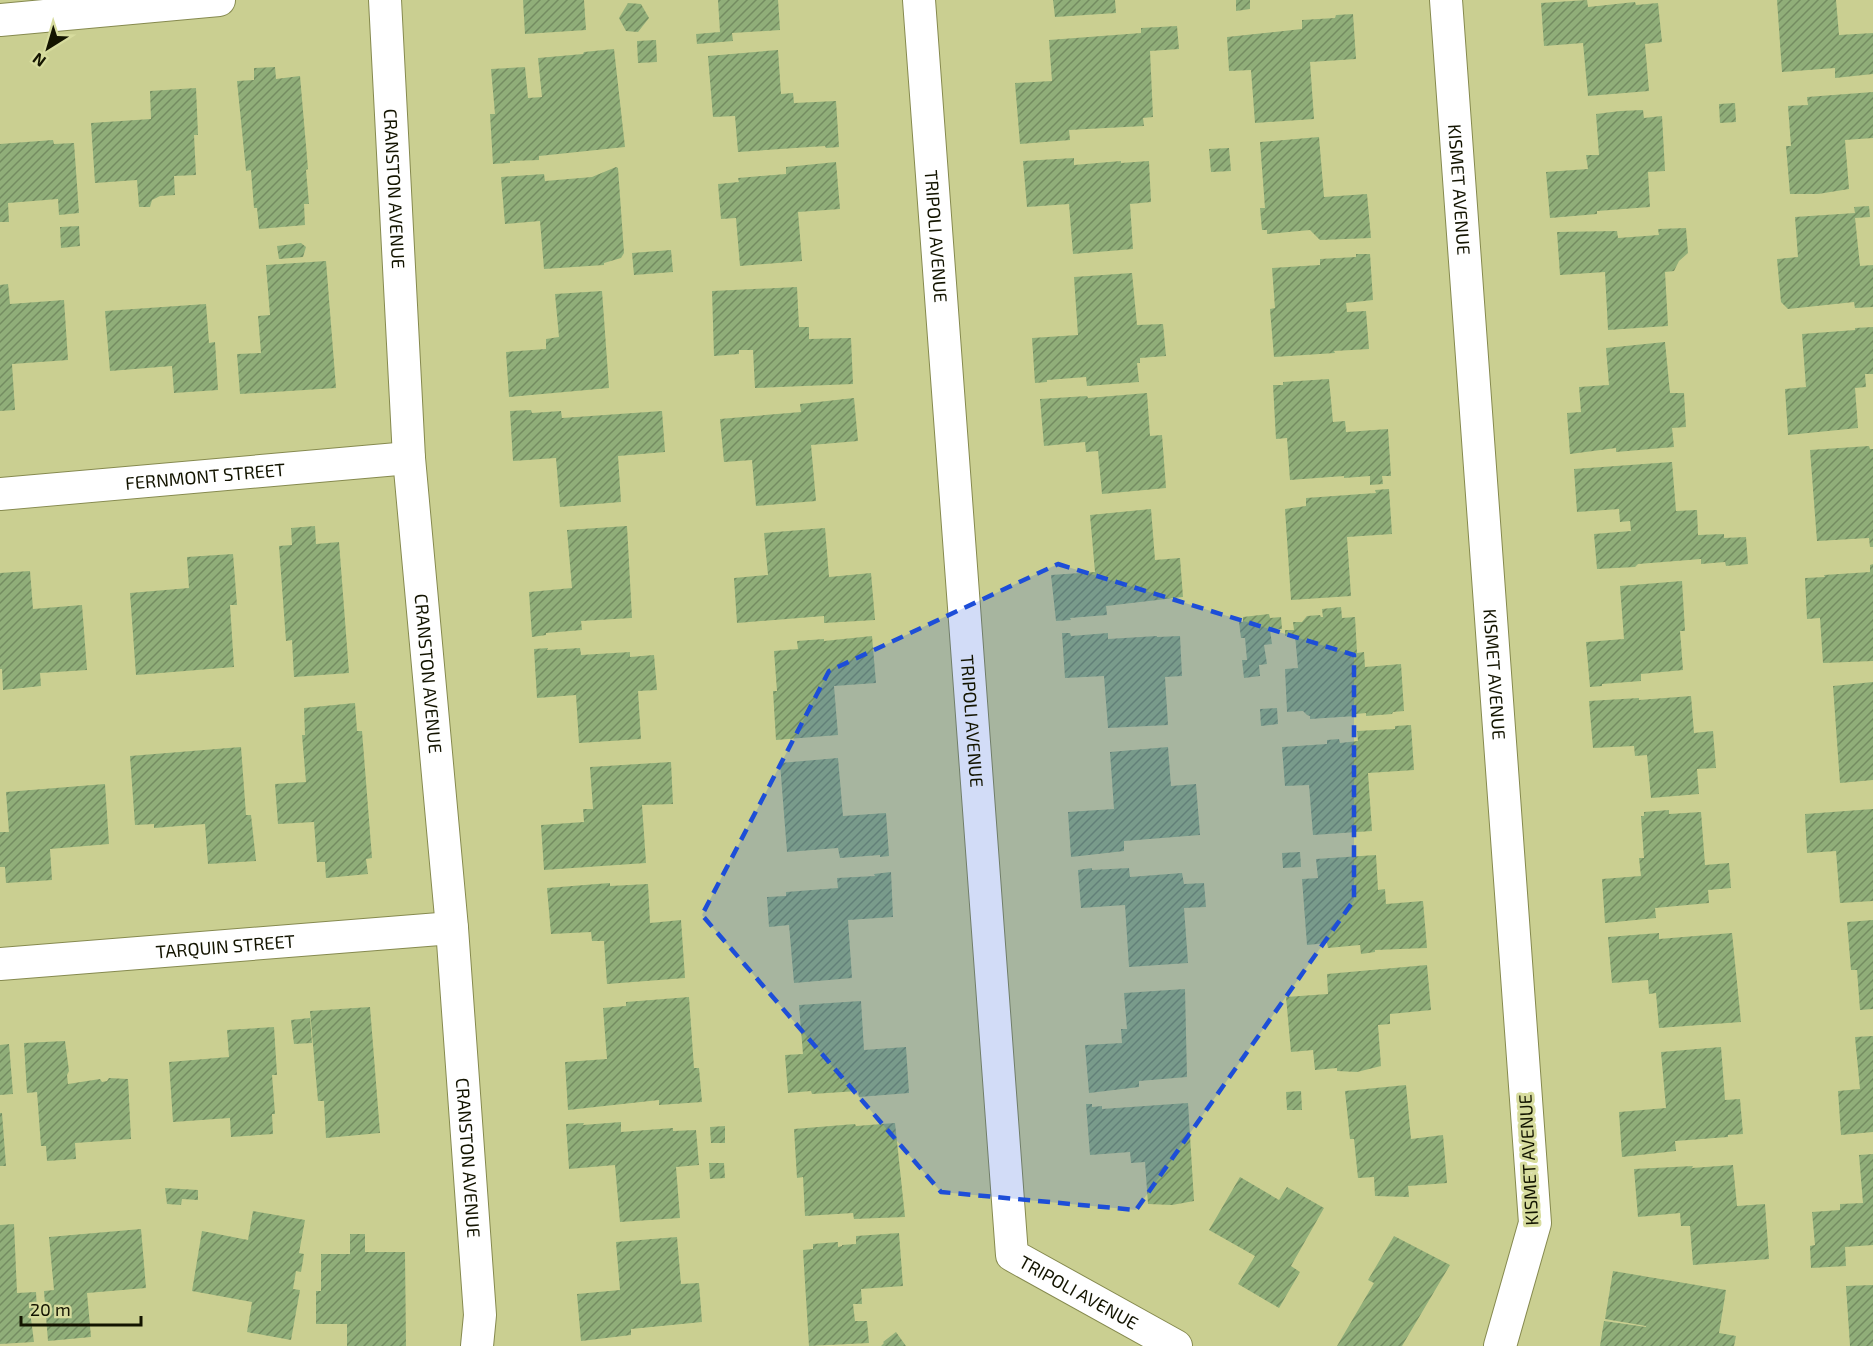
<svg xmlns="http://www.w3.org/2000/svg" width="1873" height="1346" font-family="'Exo 2',sans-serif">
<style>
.building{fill:url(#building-hatch)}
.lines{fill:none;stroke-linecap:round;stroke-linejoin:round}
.street-casing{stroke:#868a4f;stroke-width:34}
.street{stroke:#fff;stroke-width:32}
.marked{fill:#1d4ed8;fill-opacity:0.2;stroke:#1d4ed8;stroke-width:4.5;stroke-dasharray:12 8;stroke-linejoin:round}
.labels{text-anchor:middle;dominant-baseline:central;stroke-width:6;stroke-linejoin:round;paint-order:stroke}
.street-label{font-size:18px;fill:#131400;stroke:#d7dc9e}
</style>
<defs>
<pattern id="building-hatch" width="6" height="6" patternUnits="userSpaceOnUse" patternTransform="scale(1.5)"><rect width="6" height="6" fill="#90ae79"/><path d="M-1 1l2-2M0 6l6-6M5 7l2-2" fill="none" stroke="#748c61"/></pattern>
</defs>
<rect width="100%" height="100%" fill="#cacf91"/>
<g class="building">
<polygon points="523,0 584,0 586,30 525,34"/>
<polygon points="718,0 778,0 780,30 732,33 733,41 697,44 696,34 720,32"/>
<polygon points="1053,0 1115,0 1116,13 1055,17"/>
<polygon points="1236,0 1250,0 1250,9 1236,11"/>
<polygon points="1587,0 1588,7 1635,2 1636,5 1658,3 1662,42 1645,44 1649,91 1588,96 1583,43 1544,46 1541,3"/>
<polygon points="1777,0 1836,0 1839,35 1873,33 1873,74 1835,78 1835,68 1782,72"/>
<polygon points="628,3 641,4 649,18 638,32 626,31 619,18"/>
<polygon points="1353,14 1356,59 1310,62 1314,119 1255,123 1251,70 1229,71 1227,37 1302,29 1302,20 1335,18 1336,15"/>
<polygon points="1177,26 1179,49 1150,51 1153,117 1143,118 1144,126 1069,130 1070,140 1020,144 1015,83 1052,81 1049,40 1141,33 1141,28"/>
<polygon points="656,40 657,62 638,63 637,41"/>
<polygon points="614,49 625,147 539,156 539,160 510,161 510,163 493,164 490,114 495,114 491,69 525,67 528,98 542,97 538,58 583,54 584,52"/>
<polygon points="778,50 781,94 793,93 794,103 836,101 839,147 826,148 825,146 738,152 735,116 713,117 708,56"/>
<polygon points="275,67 276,79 300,76 308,169 306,170 309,204 304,204 305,225 259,229 257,208 254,208 251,170 246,171 237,81 254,80 254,68"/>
<polygon points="196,88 198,135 194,135 196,175 174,176 175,195 160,196 152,200 150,207 139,207 137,180 95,183 91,123 151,119 150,91"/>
<polygon points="1873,92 1873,138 1845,140 1849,189 1818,194 1790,194 1786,146 1791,146 1788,106 1808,105 1807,97"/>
<polygon points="1735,103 1736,122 1720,123 1719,104"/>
<polygon points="1643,110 1644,118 1662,116 1665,171 1648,172 1650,207 1597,211 1597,214 1550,218 1546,172 1588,169 1586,155 1599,155 1596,114 1620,111"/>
<polygon points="1319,137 1324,197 1367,194 1371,238 1320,240 1310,230 1267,234 1267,230 1262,230 1260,208 1265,208 1260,142"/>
<polygon points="53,140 54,144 74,143 79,213 59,215 58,199 8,203 9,222 0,222 0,144"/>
<polygon points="1229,148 1231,171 1211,172 1209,149"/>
<polygon points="1074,158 1074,165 1121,161 1121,163 1149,161 1151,202 1130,204 1133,249 1073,254 1069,204 1027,207 1023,161"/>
<polygon points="836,162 840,209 798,212 802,261 740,266 736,218 721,219 718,184 739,182 738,178 786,174 786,167"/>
<polygon points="616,167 618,168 624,253 621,258 604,263 604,265 544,269 540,221 505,224 501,177 544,174 545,181 592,177"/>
<polygon points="1869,206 1870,217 1855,218 1860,266 1873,265 1873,307 1855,308 1854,302 1788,309 1781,302 1777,259 1798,257 1795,217 1855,213 1854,207"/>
<polygon points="79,226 80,246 61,248 60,227"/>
<polygon points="1686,228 1688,253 1679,261 1674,271 1665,272 1668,326 1608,330 1605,272 1560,275 1557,232 1617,231 1618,238 1659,235 1658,229"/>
<polygon points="301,243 306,247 303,257 279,259 277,246"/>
<polygon points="671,250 673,272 634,275 632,253"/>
<polygon points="1356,254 1370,254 1373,300 1346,303 1347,312 1366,311 1369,349 1334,351 1335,353 1274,357 1270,309 1275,308 1272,268 1320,265 1320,259 1356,257"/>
<polygon points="326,261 336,388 240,394 237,354 261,353 258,316 270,315 266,265"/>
<polygon points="1132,273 1137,325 1163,324 1166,356 1140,358 1140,363 1137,363 1139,382 1087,386 1086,377 1047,380 1047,382 1035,383 1032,338 1078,335 1074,277"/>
<polygon points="8,284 10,304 64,300 68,360 12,364 15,410 0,411 0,285"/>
<polygon points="797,287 799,327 809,327 809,339 851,338 853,384 755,388 753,350 739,350 739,354 714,356 712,291"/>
<polygon points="602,291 609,388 509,397 506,352 546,349 546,339 559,337 555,294"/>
<polygon points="206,304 209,343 215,342 218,390 174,393 172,366 110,371 105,311"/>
<polygon points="1873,327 1873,374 1865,374 1866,387 1855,388 1858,428 1788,435 1785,389 1806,387 1802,334 1855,330 1855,328"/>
<polygon points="1665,342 1670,393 1684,393 1686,427 1672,428 1674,447 1616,452 1616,448 1570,454 1567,413 1581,412 1579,387 1609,385 1606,348"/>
<polygon points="1329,379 1333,422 1345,421 1346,432 1388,429 1391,476 1382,476 1383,484 1370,485 1370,476 1344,478 1344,476 1290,480 1287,438 1276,439 1273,385 1283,385 1283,382"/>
<polygon points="1147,393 1150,436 1162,435 1166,488 1102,494 1098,451 1086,452 1085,442 1044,446 1040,399 1087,396 1088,398"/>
<polygon points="854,398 858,441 811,445 816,501 756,506 752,460 724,462 720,419 801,412 800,404"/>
<polygon points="531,410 532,413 561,411 562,418 662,411 665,452 618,456 621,502 560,507 556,458 513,461 510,411"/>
<polygon points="1869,446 1870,449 1873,449 1873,547 1870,547 1869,538 1817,541 1810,450"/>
<polygon points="1672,462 1676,511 1697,510 1698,535 1724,534 1724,538 1746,537 1748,564 1726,566 1725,562 1701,564 1701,559 1638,564 1635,567 1597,569 1594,534 1631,531 1630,521 1620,522 1619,509 1577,512 1574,469"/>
<polygon points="1389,489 1392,534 1347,537 1351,596 1291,600 1285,509 1306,506 1306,498 1376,493 1375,490"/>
<polygon points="1151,509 1155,560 1180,558 1183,597 1106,606 1107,615 1070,618 1071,620 1056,621 1051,575 1095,572 1090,515"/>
<polygon points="315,526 316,544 339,542 349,673 294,677 292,640 286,641 279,546 292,545 291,528"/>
<polygon points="627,526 632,618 581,621 582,630 546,633 546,635 532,637 529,592 572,588 567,530"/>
<polygon points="825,528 829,577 871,573 875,620 824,623 824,616 737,623 734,578 768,575 764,533"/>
<polygon points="233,554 237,605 230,605 234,667 136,675 130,593 189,588 187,557"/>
<polygon points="1873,564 1873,661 1823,663 1820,618 1807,619 1805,578 1825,577 1824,575 1870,572 1870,565"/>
<polygon points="30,571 33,609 82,605 87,670 40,673 41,686 3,690 2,669 0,669 0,573"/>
<polygon points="1682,581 1685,631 1680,631 1683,670 1641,674 1641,681 1602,684 1602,686 1590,687 1586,642 1624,639 1620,586"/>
<polygon points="1341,607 1342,618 1355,617 1357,653 1364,652 1365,667 1401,664 1404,711 1393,712 1392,714 1366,716 1366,713 1356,714 1356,716 1310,719 1310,716 1307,715 1303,711 1287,712 1285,669 1298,668 1295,635 1285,636 1285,630 1294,630 1293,622 1302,622 1307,616 1320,615 1321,617 1323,617 1322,609"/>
<polygon points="1269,614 1270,618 1281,617 1282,629 1270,630 1272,644 1264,645 1267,664 1259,665 1260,676 1244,678 1242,660 1247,660 1245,638 1241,638 1239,622 1243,622 1243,617"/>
<polygon points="1062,633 1070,633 1071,636 1108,633 1108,639 1157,636 1157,637 1180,636 1182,676 1165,677 1168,725 1108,728 1104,676 1065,678"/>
<polygon points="872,636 876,683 834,686 838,735 776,740 773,691 777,691 774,651 798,649 797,641 824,639 824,641"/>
<polygon points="548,648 547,650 580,648 581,655 630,652 630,657 654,655 657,690 638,691 641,739 579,743 576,695 537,698 534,649"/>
<polygon points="1873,682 1873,780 1840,783 1833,686"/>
<polygon points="1691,696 1694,733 1713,731 1716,768 1697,769 1699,794 1651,798 1647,755 1635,756 1634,746 1593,748 1589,701 1639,698 1639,700"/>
<polygon points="355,703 357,731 362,731 372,858 366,859 368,874 326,878 325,862 317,862 314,822 278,824 275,784 306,782 302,735 305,735 304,708"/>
<polygon points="1277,708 1278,724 1261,726 1260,709"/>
<polygon points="1411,725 1414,770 1368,773 1372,831 1313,835 1309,785 1285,786 1282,747 1327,744 1327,740 1339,739 1340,743 1358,741 1357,731 1395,729 1395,726"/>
<polygon points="241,747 246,815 251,815 256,861 208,864 205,824 154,828 154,824 135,825 130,756"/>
<polygon points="1168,747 1171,786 1196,784 1200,835 1124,841 1124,851 1071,857 1068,812 1114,809 1110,752"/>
<polygon points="838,758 843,816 886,813 889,856 880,857 880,855 840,858 838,848 787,852 780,763"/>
<polygon points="671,762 673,804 642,805 646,863 544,870 541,825 584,822 583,809 593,809 590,767"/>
<polygon points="105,784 109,844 50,849 52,880 6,883 5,867 0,867 0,832 9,832 6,792"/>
<polygon points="1873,809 1873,901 1840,903 1836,851 1807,853 1805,814"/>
<polygon points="1669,810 1669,814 1701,812 1705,865 1729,863 1731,888 1708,890 1709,903 1655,908 1656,918 1605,923 1602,879 1641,876 1639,858 1644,858 1641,816 1644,816 1644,812"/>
<polygon points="1300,852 1301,867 1283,868 1282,853"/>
<polygon points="1376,855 1378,890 1385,889 1386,904 1423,901 1427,948 1375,950 1375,952 1361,954 1360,945 1328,948 1327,943 1307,945 1302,879 1318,878 1316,859"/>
<polygon points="1092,868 1092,870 1129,868 1130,877 1182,873 1184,884 1204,883 1206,907 1184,908 1188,963 1129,967 1125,905 1081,908 1078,870"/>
<polygon points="891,872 893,917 848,920 852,978 794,983 789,925 769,927 767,897 786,896 786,892 838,888 837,878 875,876 874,874"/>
<polygon points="610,883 610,886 648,884 650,923 681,920 685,978 607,984 604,941 592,941 591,932 551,934 547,888"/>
<polygon points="1873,920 1873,1009 1860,1010 1857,970 1851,970 1847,922"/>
<polygon points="1659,933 1659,939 1732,933 1741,1022 1659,1028 1656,993 1649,994 1648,980 1612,983 1608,937"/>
<polygon points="1427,965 1431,1010 1390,1014 1390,1024 1378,1025 1381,1066 1357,1072 1337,1071 1337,1068 1315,1070 1313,1050 1291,1052 1286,997 1328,994 1327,974"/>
<polygon points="1185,989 1187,1077 1139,1081 1139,1087 1089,1093 1085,1045 1122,1043 1121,1029 1127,1029 1124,993"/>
<polygon points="689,997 694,1068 699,1068 702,1102 659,1105 659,1100 568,1110 565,1062 607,1059 603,1008 626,1006 626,1002"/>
<polygon points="861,1001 864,1050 906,1047 909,1093 859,1097 858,1091 812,1094 811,1091 788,1093 785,1055 803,1054 799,1005"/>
<polygon points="370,1007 380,1133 326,1138 324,1101 318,1101 310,1011"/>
<polygon points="310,1018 312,1043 294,1044 291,1020"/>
<polygon points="274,1027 277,1075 272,1075 275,1114 272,1114 273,1134 231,1137 230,1118 173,1122 169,1062 229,1057 227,1030"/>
<polygon points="1873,1036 1873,1132 1841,1135 1838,1091 1860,1089 1855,1037"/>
<polygon points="65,1041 69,1071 67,1075 68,1084 100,1079 102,1082 107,1081 109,1078 128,1079 131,1139 75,1143 76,1159 47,1161 46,1146 41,1146 37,1092 27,1093 24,1043"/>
<polygon points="9,1044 13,1094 0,1095 0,1045"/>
<polygon points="1721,1047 1725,1100 1740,1099 1743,1134 1728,1135 1728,1137 1675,1141 1676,1151 1622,1157 1619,1112 1666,1108 1661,1052"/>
<polygon points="1406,1085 1411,1139 1443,1135 1447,1183 1408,1186 1409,1197 1375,1196 1374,1177 1358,1178 1354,1139 1350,1139 1345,1091"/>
<polygon points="1301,1091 1302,1110 1287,1110 1286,1092"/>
<polygon points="1188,1103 1194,1201 1172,1205 1148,1204 1145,1162 1131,1163 1130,1152 1090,1155 1086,1104 1092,1104 1092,1107 1102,1106 1102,1109"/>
<polygon points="0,1113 2,1113 6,1166 0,1166"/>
<polygon points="621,1122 621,1132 673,1128 673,1131 696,1130 699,1165 676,1167 680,1218 620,1222 615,1165 569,1169 566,1124 584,1123 583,1125"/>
<polygon points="895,1123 905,1217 854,1219 853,1213 805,1216 803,1177 797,1178 794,1129 855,1124 856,1126"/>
<polygon points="725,1126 725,1143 711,1143 710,1127"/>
<polygon points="1873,1154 1873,1245 1845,1247 1846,1266 1811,1268 1810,1246 1815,1245 1812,1212 1840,1210 1840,1204 1863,1203 1859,1155"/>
<polygon points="709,1163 724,1163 725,1178 710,1179"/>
<polygon points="1733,1165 1737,1206 1765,1204 1769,1259 1693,1265 1690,1226 1681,1226 1680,1213 1638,1217 1634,1169 1693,1166 1692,1168"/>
<polygon points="1240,1177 1279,1200 1287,1187 1324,1208 1291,1266 1300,1272 1279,1308 1238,1284 1255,1256 1209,1230"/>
<polygon points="165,1188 198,1190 198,1200 182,1199 181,1205 167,1204"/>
<polygon points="253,1211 305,1220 299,1253 304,1254 301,1272 296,1271 293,1289 300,1290 291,1340 247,1332 252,1302 192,1291 202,1231 248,1240"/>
<polygon points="14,1224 17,1293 36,1292 37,1310 30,1311 34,1342 0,1344 0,1225"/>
<polygon points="141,1229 146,1288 87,1293 91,1337 48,1341 44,1291 54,1290 49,1237"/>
<polygon points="899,1233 903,1286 861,1289 862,1304 853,1304 855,1321 867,1321 869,1343 809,1346 803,1250 813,1249 813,1244 838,1242 838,1247 842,1246 842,1245 856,1244 856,1236"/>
<polygon points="350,1234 365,1234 365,1252 405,1252 406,1346 347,1346 347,1324 316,1324 316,1291 321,1291 321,1254 350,1254"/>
<polygon points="1394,1236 1450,1265 1402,1346 1337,1346 1374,1283 1368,1280"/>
<polygon points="677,1237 681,1284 699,1283 702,1322 631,1329 631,1335 581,1341 577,1294 620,1290 616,1242"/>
<polygon points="1613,1271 1726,1290 1719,1333 1736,1336 1734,1346 1600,1346 1604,1321 1646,1327 1646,1326 1605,1319"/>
<polygon points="1873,1285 1873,1346 1850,1346 1846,1286"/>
<polygon points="896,1332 906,1346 881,1346 884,1343 883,1342"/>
</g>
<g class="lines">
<g class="street-casing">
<g id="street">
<path id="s1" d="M 385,0 L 409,458 L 452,928 L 480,1315 L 477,1346"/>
<path id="s2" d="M 919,0 L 1012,1255 L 1176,1346"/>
<path id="s3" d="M 1446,0 L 1535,1223 L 1500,1346"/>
<polyline points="0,20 219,0"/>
<path id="s4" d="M 0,494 L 409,458"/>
<path id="s5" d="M 0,964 L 452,928"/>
</g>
</g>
<use href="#street" class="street"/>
</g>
<path class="marked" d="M 1058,564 L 1354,655 L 1354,900 L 1136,1210 L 941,1192 L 702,915 L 829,671 Z"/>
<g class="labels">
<g class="street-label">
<text stroke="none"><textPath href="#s1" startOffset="189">CRANSTON AVENUE</textPath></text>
<text stroke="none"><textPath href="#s3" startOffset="190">KISMET AVENUE</textPath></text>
<text stroke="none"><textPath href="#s2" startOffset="237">TRIPOLI AVENUE</textPath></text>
<text stroke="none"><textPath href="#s4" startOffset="206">FERNMONT STREET</textPath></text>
<text stroke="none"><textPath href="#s1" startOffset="675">CRANSTON AVENUE</textPath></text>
<text stroke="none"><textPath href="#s3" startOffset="676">KISMET AVENUE</textPath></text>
<text stroke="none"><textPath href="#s2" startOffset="723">TRIPOLI AVENUE</textPath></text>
<text stroke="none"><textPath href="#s5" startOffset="226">TARQUIN STREET</textPath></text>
<text stroke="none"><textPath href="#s1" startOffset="1161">CRANSTON AVENUE</textPath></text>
<text transform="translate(1528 1160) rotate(-93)">KISMET AVENUE</text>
<text stroke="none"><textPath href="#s2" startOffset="1335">TRIPOLI AVENUE</textPath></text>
</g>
</g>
<g transform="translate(48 48) rotate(217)" stroke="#d7dc9e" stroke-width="4.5" paint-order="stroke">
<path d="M0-4.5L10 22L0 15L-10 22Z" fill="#131400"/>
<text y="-9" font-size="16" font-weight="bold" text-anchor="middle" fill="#131400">N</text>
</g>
<path d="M21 1316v9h120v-9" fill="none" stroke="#131400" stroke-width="3"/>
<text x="30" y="1316" font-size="18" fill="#131400" stroke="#d7dc9e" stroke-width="4.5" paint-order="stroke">20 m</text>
</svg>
